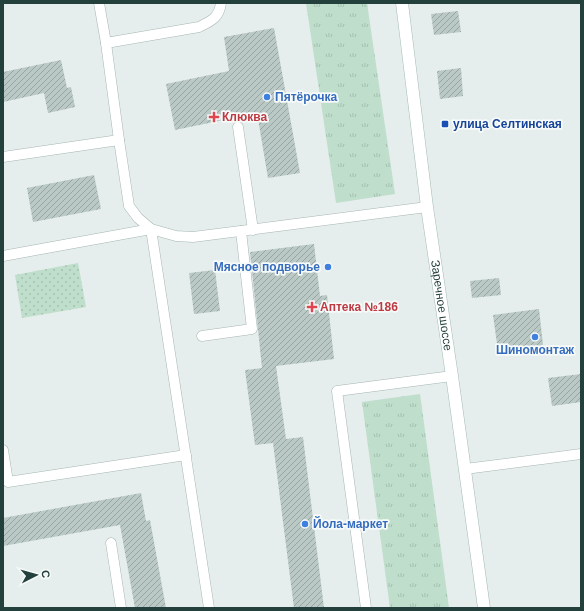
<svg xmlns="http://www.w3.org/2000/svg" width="584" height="611" font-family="Helvetica,sans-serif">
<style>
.grass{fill:url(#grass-tufts)}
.park{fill:url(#park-dots)}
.building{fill:url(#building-hatch)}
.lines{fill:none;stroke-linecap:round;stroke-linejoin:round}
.service-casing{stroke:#a7b6b4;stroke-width:11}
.secondary-casing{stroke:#a4bab5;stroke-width:13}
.service{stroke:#fff;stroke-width:10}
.secondary{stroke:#fff;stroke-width:12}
.shop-dot{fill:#3f7fe0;stroke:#f6faf9;stroke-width:1.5}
.health-dot{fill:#e0444e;stroke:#f6faf9;stroke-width:1.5}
.transit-dot{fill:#1a4fb4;stroke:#f6faf9;stroke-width:1.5}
.labels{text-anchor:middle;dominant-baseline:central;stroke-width:3.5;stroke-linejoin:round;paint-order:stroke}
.shop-label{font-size:12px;font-weight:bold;fill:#366cbe;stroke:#f6faf9;text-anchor:start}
.health-label{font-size:12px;font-weight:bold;fill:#be3a42;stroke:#f6faf9;text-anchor:start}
.transit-label{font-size:12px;font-weight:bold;fill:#164399;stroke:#f6faf9;text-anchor:start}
.street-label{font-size:12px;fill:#24403d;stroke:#f6faf9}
</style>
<defs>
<pattern id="grass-tufts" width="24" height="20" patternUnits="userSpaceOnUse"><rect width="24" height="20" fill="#bfdecc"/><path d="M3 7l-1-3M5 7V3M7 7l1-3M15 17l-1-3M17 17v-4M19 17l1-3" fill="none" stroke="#a4c0b0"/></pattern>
<pattern id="park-dots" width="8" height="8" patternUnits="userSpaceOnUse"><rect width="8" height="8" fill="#bfdecc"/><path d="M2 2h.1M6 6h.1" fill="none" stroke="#a4c0b0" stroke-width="1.8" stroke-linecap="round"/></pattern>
<pattern id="building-hatch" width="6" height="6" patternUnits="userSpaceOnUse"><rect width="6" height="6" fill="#bac9c5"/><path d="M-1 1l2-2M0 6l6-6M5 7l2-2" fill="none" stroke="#97a5a1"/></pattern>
</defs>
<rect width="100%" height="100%" fill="#e5eeec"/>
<g class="grass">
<polygon points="306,3 367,3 395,194 336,203"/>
<polygon points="420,394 449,608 390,608 362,402"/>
</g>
<polygon class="park" points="78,263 86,307 22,318 15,275"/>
<g class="building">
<polygon points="458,11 461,32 434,35 431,14"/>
<polygon points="274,28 300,173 268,178 257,113 175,130 166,84 229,71 224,37"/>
<polygon points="61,60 67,88 71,87 75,107 48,113 44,93 3,102 3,72"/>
<polygon points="461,68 463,96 440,99 437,71"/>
<polygon points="94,175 101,209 33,222 27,188"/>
<polygon points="314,244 320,296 327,295 334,359 276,366 286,439 303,437 324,608 294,608 273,443 255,445 245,370 262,368 250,252"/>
<polygon points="215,270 220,311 194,314 189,273"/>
<polygon points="499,278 501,295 472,298 470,281"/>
<polygon points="539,309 543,345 498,351 493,315"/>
<polygon points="581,374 581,402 552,406 548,378"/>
<polygon points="141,493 146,521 150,520 166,608 135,608 120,525 3,546 3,518"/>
</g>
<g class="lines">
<g class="service-casing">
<g id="service">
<polyline points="99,3 106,43 119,140 129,206 138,218 151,229 209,608"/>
<path d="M 106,43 L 199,27 C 211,21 219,18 221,3"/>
<polyline points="238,127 253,230"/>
<polyline points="3,157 119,140"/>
<polyline points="3,256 151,229 176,236 193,237 427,207"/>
<polyline points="202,336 252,329 241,231"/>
<polyline points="3,450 8,482 186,455"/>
<polyline points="465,469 581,454"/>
<polyline points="111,543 121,608"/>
<polyline points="366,608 337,391 452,376"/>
</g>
</g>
<g class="secondary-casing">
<g id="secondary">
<path id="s1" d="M 402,3 L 427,207 L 452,376 L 484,608"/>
</g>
</g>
<use href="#service" class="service"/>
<use href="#secondary" class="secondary"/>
</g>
<g class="shop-dot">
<circle cx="267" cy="97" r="4"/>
<circle cx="328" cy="267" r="4"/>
<circle cx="535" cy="337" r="4"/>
<circle cx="305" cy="524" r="4"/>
</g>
<g class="health-dot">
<path d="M212 111h4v4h4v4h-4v4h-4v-4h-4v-4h4z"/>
<path d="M310 301h4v4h4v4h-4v4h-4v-4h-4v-4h4z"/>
</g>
<rect class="transit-dot" x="441" y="120" width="8" height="8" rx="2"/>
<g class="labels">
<g class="shop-label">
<text x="275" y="97">Пятёрочка</text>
<text x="320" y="267" text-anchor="end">Мясное подворье</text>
<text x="535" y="350" text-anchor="middle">Шиномонтаж</text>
<text x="313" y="524">Йола-маркет</text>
</g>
<g class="health-label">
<text x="222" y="117">Клюква</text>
<text x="320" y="307">Аптека №186</text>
</g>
<g class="transit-label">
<text x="453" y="124">улица Селтинская</text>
</g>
<g class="street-label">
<text stroke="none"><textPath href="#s1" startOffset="305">Заречное шоссе</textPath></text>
</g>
</g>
<rect width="584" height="611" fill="none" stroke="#24403d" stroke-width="8"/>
<g transform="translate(36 575) rotate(84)" stroke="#f6faf9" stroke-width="3" paint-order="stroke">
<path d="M0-3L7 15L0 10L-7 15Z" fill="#24403d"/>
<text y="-6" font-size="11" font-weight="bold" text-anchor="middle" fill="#24403d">С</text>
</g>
</svg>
